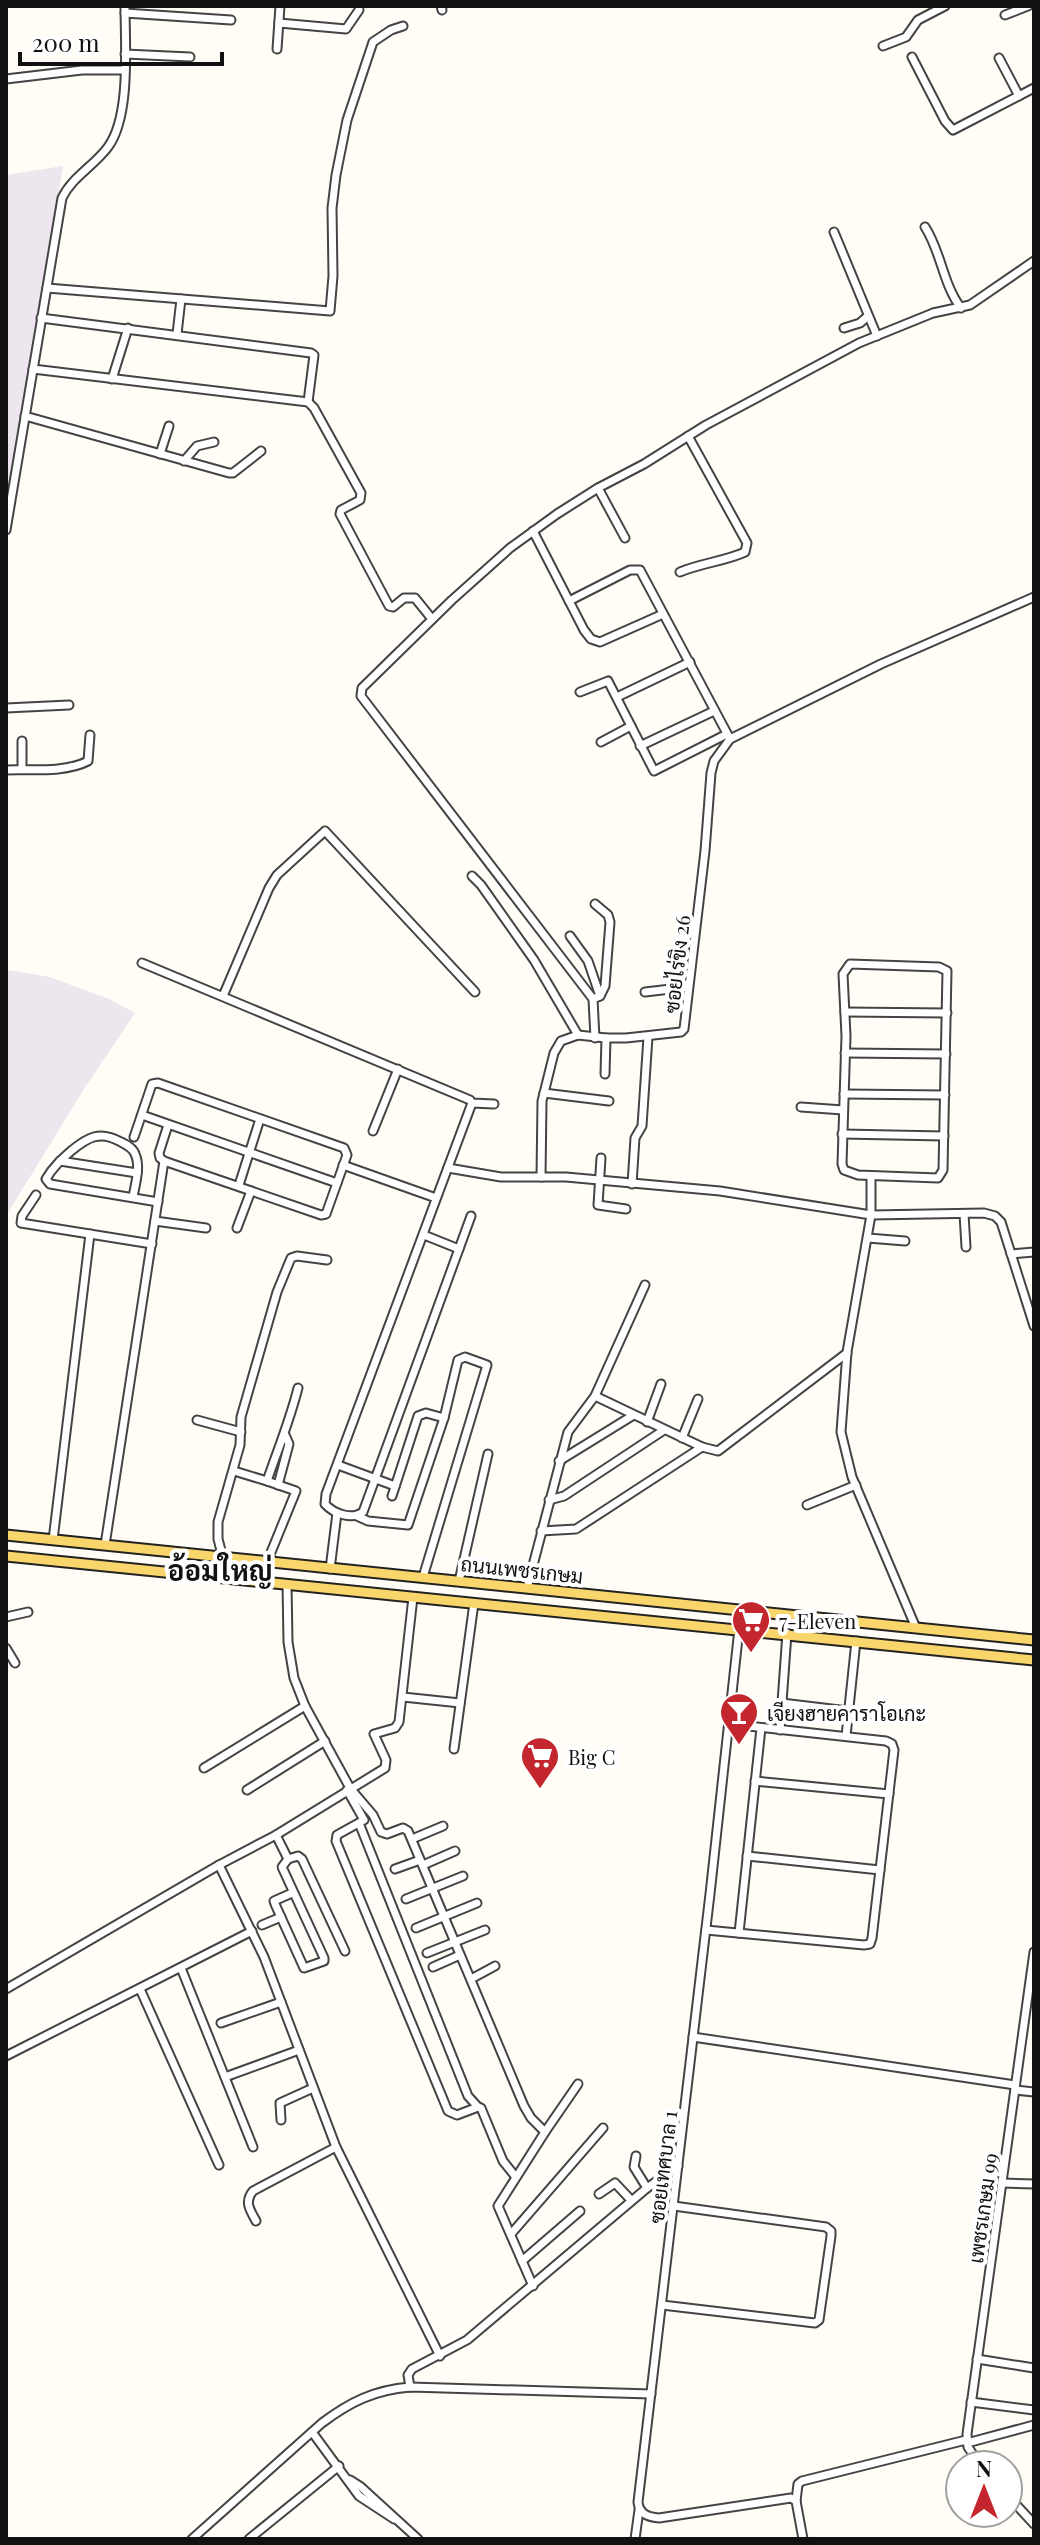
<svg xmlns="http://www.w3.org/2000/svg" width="1040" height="2545" font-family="'Playfair Display',Sarabun,serif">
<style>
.industrial{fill:#eee6ef}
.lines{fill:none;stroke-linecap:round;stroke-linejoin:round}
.minor-casing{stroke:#444;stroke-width:11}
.major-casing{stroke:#222;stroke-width:13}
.minor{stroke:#fff;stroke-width:7}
.major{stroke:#f9d66b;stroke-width:9}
.labels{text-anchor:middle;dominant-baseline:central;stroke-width:8;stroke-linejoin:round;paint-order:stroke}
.street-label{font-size:20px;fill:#111;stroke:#fff}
.poi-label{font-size:20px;fill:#111;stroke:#fff;text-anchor:start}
.district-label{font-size:28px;font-weight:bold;fill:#111;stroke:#fff}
</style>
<rect width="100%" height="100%" fill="#fffdf5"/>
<g class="industrial">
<polygon points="63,166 8,498 6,175"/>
<polygon points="6,970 50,977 109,999 135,1013 84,1089 6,1216"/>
</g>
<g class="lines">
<g class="minor-casing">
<g id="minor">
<polyline points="441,6 442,10"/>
<polyline points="125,13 231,20"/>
<polyline points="1005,15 1028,6"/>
<polyline points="279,23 346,29 359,10"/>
<polyline points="883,46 906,37 918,20 945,6"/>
<polyline points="277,49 280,6"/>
<polyline points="125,54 190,57"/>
<polyline points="912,57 945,121 953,130 1034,88"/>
<polyline points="999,58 1019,96"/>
<polyline points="6,79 82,70 125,70"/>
<path d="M 925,227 C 941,251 943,285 961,308"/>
<polyline points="834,232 877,336"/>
<polyline points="47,288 330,311 333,276 332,208 336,175 347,120 373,42 391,30 403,26"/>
<polyline points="41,318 311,353 314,355 308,402"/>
<polyline points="844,328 860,323 868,316"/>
<polyline points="177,334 181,299"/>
<polyline points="33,369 308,402 314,408 361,493 360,500 341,510 340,514 389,606 393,607 404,598 415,598 432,619"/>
<polyline points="112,379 128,328"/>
<polyline points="25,416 229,473 233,473 261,451"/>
<polyline points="160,454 169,426"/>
<polyline points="184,461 197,446 214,442"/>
<polyline points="598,488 625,538"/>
<path d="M 6,530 L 62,198 C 72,177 94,166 108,147 C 131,116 125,44 125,6"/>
<polyline points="533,531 584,630 591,639 600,642 663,614"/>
<path d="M 680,572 C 701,563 726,561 745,552 L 747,543 L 688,436"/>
<polyline points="569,601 630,570 640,570 730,739"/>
<polyline points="580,692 608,681 654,771 727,734"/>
<polyline points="617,697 690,662"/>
<polyline points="6,708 69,705"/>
<polyline points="22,741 22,769"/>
<polyline points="601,742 631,726"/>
<polyline points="640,746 714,711"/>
<path d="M 6,770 C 31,769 65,773 88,761 L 90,735"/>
<polyline points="472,876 481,885 534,960 578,1035"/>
<polyline points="570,936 588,961 600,996"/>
<polyline points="142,963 470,1100 472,1103 494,1104"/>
<polygon points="850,964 939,967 947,971 943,1170 938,1178 858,1175 844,1170 842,1164 846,1036 843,974"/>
<polyline points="645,992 688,987"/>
<polyline points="223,996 269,888 277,875 325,831 475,992"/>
<polyline points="593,999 600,996 605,986 610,922 608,915 595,904"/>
<polyline points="845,1012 947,1013"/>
<polyline points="595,1038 593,999 361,696 362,688 452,600 510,548 557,514 598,488 644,464 706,425 859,343 933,313 970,305 1034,261"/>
<polyline points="845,1053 946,1054"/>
<polyline points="605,1074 606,1038"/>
<polyline points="544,1093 609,1101"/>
<polyline points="844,1094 945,1095"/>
<polyline points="801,1107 843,1110"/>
<polyline points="142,1115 337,1183"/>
<polyline points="373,1131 398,1069"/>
<polyline points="842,1134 944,1136"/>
<polyline points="134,1137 152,1084 158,1083 344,1148 347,1155 326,1214 321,1215 164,1161 160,1158 159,1153 168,1125"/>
<polyline points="601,1158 598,1205 626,1209"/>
<polyline points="60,1161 137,1173"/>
<polyline points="343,1165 436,1198"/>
<polyline points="448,1168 501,1177 566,1177 720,1191 871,1215 984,1213 995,1216 1001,1222 1034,1326"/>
<polyline points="871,1176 871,1215 847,1352 841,1432 852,1477 916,1628"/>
<polyline points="541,1177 542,1101 554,1053 561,1041 578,1035 606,1038 626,1038 681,1032 684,1029 705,851 711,773 714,761 730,739 881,664 1034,597"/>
<polyline points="632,1184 635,1138 642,1126 648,1037"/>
<polyline points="239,1185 260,1119"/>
<polyline points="36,1195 22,1216 21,1223 152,1244"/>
<path d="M 133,1197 C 135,1185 141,1166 135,1154 C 133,1148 127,1145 121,1142 C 100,1130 88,1137 71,1151 C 61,1160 53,1167 46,1179 L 50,1184 L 158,1202"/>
<polyline points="964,1214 966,1247"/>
<path d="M 471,1216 L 363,1512 C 352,1520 334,1514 325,1504 L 326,1494 L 472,1103"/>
<polyline points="155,1221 206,1228"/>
<polyline points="237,1228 251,1191"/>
<polyline points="424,1235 459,1249"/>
<polyline points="868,1238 905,1241"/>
<polyline points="1011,1254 1034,1252"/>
<polyline points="595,1396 702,1447 718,1451 847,1353"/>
<polyline points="197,1420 241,1432"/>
<polyline points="647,1422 661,1384"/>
<polyline points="682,1438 698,1399"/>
<polyline points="559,1461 632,1416"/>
<polyline points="338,1465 395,1486"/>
<path d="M 234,1471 L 267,1481 C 278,1449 290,1420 298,1388"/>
<polyline points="278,1485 289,1444 285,1435"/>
<polyline points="392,1496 418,1416 426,1413 444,1418 458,1360 465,1357 487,1365 423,1577"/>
<polyline points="549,1500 564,1496 664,1430"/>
<polyline points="807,1505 856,1485"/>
<polyline points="357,1516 368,1521 408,1525 444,1418"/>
<polyline points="541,1531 576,1529 702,1447"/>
<polyline points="53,1540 90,1234"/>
<polyline points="105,1545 164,1161"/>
<polyline points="223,1558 218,1539 218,1522 240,1445 241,1417 277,1292 291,1258 297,1256 327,1260"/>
<polyline points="267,1562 296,1491 267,1481"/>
<polyline points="330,1569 337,1513"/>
<polyline points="459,1581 488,1454"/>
<polyline points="287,1584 288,1642 294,1678 305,1706 350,1788 373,1815 381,1832 387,1834 403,1828 408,1831 524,2106 531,2118 545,2132 498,2206 533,2286"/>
<polyline points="527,1588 568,1432 595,1396 645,1285"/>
<polyline points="6,1617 28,1612"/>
<path d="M 739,1629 L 710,1894 L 638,2502 C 639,2514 648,2517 659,2518 L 791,2498 L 796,2501 L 803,2539"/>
<polyline points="6,1648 15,1663"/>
<polyline points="403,1697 460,1703"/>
<polyline points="782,1703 906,1718"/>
<polyline points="780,1730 787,1633"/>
<polyline points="846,1736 856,1641"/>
<polyline points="454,1749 474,1603"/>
<polyline points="204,1768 305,1706"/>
<polyline points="755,1781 889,1794"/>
<polyline points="247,1790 325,1741"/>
<polyline points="347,1790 364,1820 337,1835 336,1841 448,2111 457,2115 478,2107 481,2108 503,2161 515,2176"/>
<polyline points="359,1823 468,2096 478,2107"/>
<polyline points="276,1835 288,1859 298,1856 302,1859 345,1951"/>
<polyline points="412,1839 443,1826"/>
<polyline points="747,1856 880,1870"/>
<polyline points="288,1859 282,1867 324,1958 324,1961 304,1968 275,1904 274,1901 292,1893"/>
<polyline points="219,1865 264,1957 336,2147 440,2356"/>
<polyline points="423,1865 455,1851"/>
<polyline points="395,1869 420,1860"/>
<polyline points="406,1899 463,1876"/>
<polyline points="262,1925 281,1917"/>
<polyline points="416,1928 477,1903"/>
<polyline points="706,1930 864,1945 870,1944 872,1938 894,1750 892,1744 886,1741 730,1724"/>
<polyline points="739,1933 761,1728"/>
<polyline points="427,1953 485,1930"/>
<polyline points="433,1967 460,1955"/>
<polyline points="181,1968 253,2147"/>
<polyline points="471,1979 495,1966"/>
<polyline points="6,1989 219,1865 276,1835 385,1768 386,1760 374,1734 395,1728 399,1722 413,1597"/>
<polyline points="140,1989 219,2165"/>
<polyline points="221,2023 281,2002"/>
<polyline points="693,2037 1015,2085"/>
<polyline points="6,2056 252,1931"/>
<polyline points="225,2077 299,2050"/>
<polyline points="1015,2090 1034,2092"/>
<polyline points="281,2120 280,2103 313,2088"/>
<polyline points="545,2132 578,2084"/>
<polyline points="636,2156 634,2167 647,2188"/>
<polyline points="1002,2183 1034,2184"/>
<polyline points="599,2194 615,2183 631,2200"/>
<path d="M 256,2221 C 250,2210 244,2202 253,2191 L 336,2147"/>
<polyline points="511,2234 603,2128"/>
<polyline points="522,2261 580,2211"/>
<polyline points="662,2305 815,2323 819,2320 831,2236 831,2231 826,2227 674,2206"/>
<polyline points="977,2359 1034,2368"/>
<polyline points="410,2387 408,2375 412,2369 467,2340 647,2188 678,2166"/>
<polyline points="971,2402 1034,2410"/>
<polyline points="312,2432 359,2496 394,2519"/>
<polyline points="967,2443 1034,2425"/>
<polyline points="980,2465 968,2447 967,2434 1034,1952"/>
<polyline points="350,2480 361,2487 418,2539"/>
<polyline points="1008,2496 1034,2524"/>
<polyline points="796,2501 798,2484 802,2481 966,2440"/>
<path d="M 192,2539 L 322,2423 C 350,2402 374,2390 410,2387 L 651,2394"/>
<polyline points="249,2539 339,2466"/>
<polyline points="635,2539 639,2510"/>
</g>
</g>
<g class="major-casing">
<g id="major">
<polyline points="6,1535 1034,1640"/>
<polyline points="6,1556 1034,1660"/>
</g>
</g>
<use href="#minor" class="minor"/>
<use href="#major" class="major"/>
</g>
<defs>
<g id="supermarket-pin" transform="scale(2)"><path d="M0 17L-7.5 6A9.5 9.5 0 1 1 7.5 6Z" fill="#c4262e" stroke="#fff"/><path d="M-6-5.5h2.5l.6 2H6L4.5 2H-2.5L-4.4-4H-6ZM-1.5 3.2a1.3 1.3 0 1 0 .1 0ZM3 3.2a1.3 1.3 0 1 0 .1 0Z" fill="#fff"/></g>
<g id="bar-pin" transform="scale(2)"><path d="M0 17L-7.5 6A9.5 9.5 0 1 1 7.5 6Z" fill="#c4262e" stroke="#fff"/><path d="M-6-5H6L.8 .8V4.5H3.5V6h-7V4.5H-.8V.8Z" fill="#fff"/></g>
</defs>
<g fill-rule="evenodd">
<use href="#supermarket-pin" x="751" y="1620"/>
<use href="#bar-pin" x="739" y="1712"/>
<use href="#supermarket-pin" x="540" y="1756"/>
</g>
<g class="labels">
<g class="street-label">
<text transform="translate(676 964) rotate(-83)">ซอยไร่ขิง 26</text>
<text transform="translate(522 1569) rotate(6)">ถนนเพชรเกษม</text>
<text transform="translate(662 2167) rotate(-83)">ซอยเทศบาล 1</text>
<text transform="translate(982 2208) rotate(-82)">เพชรเกษม 99</text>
</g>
<g class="poi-label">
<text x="779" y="1620">7-Eleven</text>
<text x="767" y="1712">เจียงฮายคาราโอเกะ</text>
<text x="568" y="1756">Big C</text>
</g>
<g class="district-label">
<text x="220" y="1569">อ้อมใหญ่</text>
</g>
</g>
<rect width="1040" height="2545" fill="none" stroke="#111111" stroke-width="16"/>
<g transform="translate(984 2489)"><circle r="38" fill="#ffffff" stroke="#a0a0a0" stroke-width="2"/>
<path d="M0-6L14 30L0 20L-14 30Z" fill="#c4262e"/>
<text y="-12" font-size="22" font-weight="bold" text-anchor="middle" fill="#111111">N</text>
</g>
<path d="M20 52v12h202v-12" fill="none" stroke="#111111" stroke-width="4"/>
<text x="32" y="52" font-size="24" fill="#111111" stroke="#ffffff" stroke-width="6" paint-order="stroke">200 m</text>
</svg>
